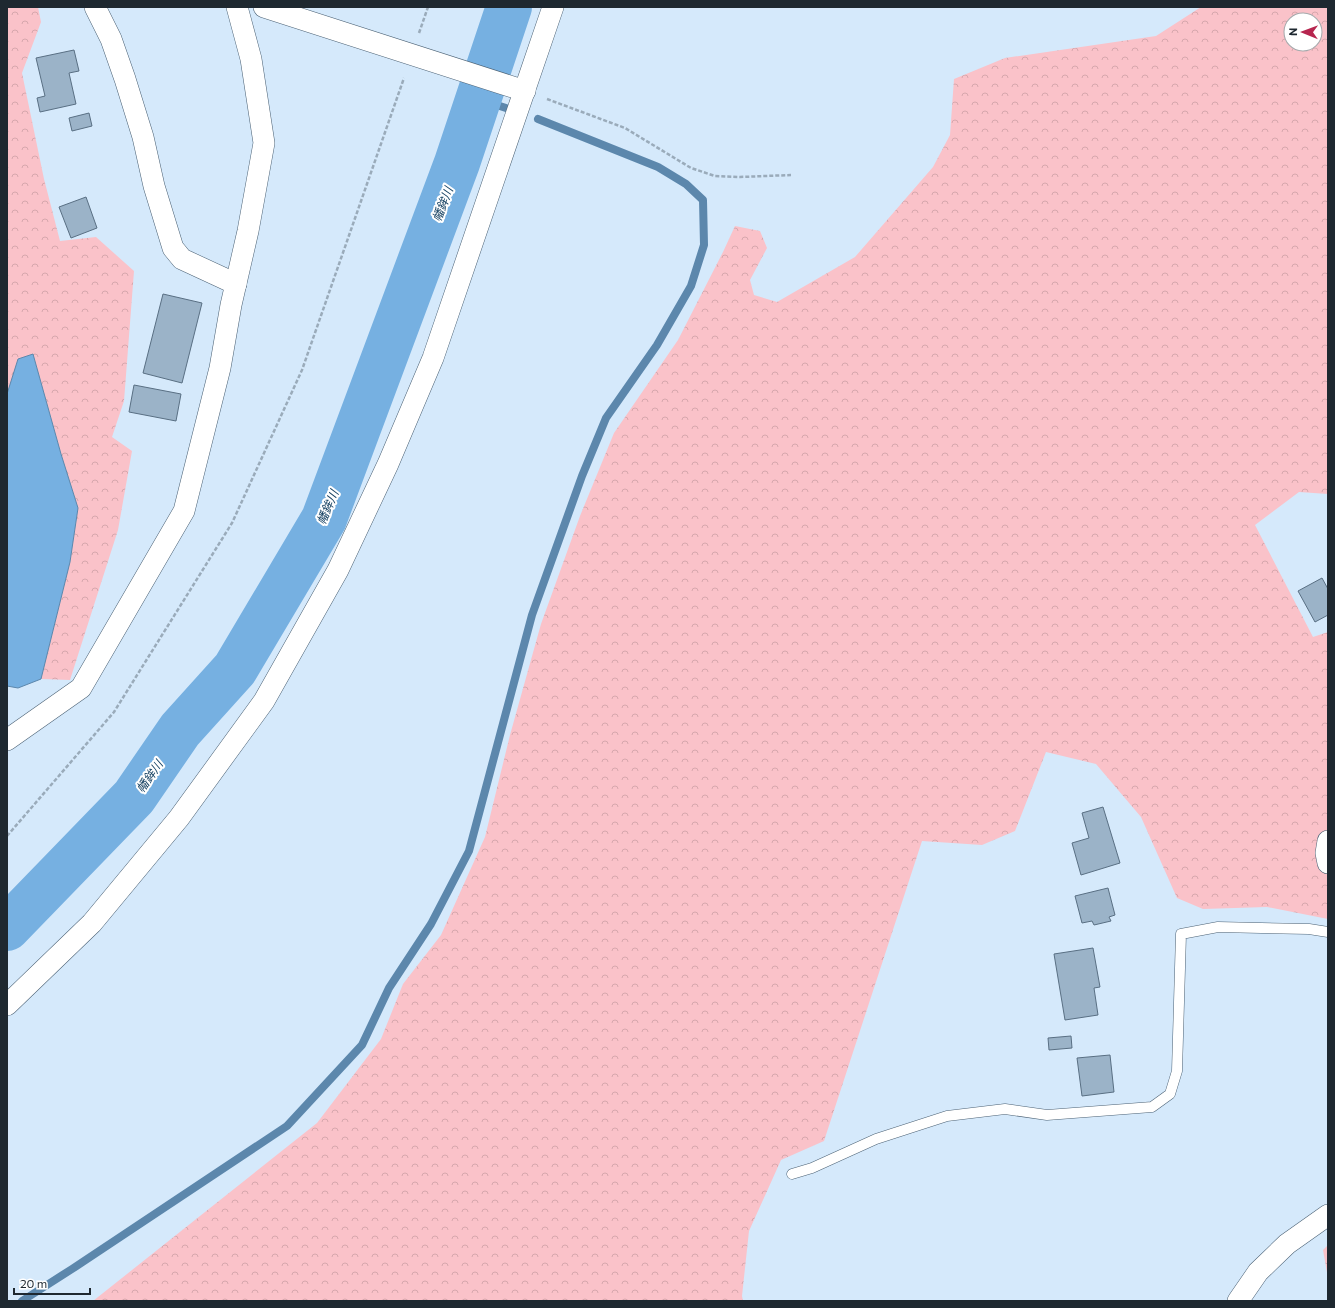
<svg xmlns="http://www.w3.org/2000/svg" width="1335" height="1308" font-family="Commissioner,'Noto Sans JP',sans-serif">
<style>
.forest{fill:url(#forest-crowns);fill-rule:evenodd}
.water{fill:#76b0e1;stroke:#5c87ac}
.lines{fill:none;stroke-linecap:round;stroke-linejoin:round}
.stream{stroke:#5c87ac;stroke-width:8}
.river{stroke:#76b0e1;stroke-width:46}
.building{fill:#9bb3c8;stroke:#596f83}
.lane-casing{stroke:#4c6275;stroke-width:11}
.street-casing{stroke:#4c6275;stroke-width:22}
.path{stroke:#9aabba;stroke-width:2.5;stroke-dasharray:4 2;stroke-linecap:butt}
.lane{stroke:#fff;stroke-width:10}
.street{stroke:#fff;stroke-width:21}
.labels{text-anchor:middle;dominant-baseline:central;stroke-width:4;stroke-linejoin:round;paint-order:stroke}
.water-label{font-size:12px;font-style:italic;fill:#174263;stroke:#fff}
</style>
<defs>
<pattern id="forest-crowns" width="20" height="18" patternUnits="userSpaceOnUse"><rect width="20" height="18" fill="#fac2c9"/><path d="M2 6a3 3 0 1 1 6 0M12 15a3 3 0 1 1 6 0" fill="none" stroke="#d6a7ad"/></pattern>
</defs>
<rect width="100%" height="100%" fill="#d5e9fb"/>
<g class="forest">
<polygon points="7,7 38,7 41,22 22,73 44,179 60,241 96,237 134,271 124,401 112,437 132,451 118,530 70,680 41,679 70,562 78,508 61,454 33,354 7,394"/>
<path d="M 1201,7 L 1328,7 L 1328,494 L 1299,492 L 1255,525 L 1313,637 L 1328,632 L 1328,919 L 1267,907 L 1203,909 L 1177,898 L 1141,817 L 1096,764 L 1046,752 L 1015,831 L 982,845 L 922,841 L 824,1141 L 781,1160 L 749,1231 L 742,1296 L 743,1301 L 93,1301 L 317,1123 L 381,1039 L 403,984 L 441,935 L 485,837 L 510,735 L 541,624 L 580,516 L 614,433 L 678,340 L 723,252 L 735,226 L 760,231 L 767,248 L 750,280 L 754,295 L 777,302 L 855,257 L 933,167 L 950,135 L 954,79 L 1005,58 L 1156,36 ZM 1291,20 L 1315,20 L 1315,44 L 1291,44 Z"/>
<polygon points="1328,1245 1328,1278 1323,1250"/>
</g>
<polygon class="water" points="33,354 61,454 78,508 70,562 41,679 18,688 7,686 7,394 18,359"/>
<g class="lines">
<g class="stream">
<polyline points="478,99 506,108"/>
<polyline points="22,1301 72,1269 287,1126 362,1045 389,988 431,924 469,851 532,615 582,476 606,418 657,345 691,286 704,245 703,200 686,184 658,167 538,119"/>
</g>
<polyline class="river" points="7,928 134,797 180,730 235,669 324,519 457,163 509,7"/>
</g>
<g class="building">
<polygon points="74,50 79,71 69,73 76,104 40,112 37,98 45,96 36,58"/>
<polygon points="89,113 92,126 72,131 69,118"/>
<polygon points="86,197 97,228 71,238 59,207"/>
<polygon points="163,294 202,303 182,383 143,373"/>
<polygon points="134,385 181,394 176,421 129,412"/>
<polygon points="1322,578 1328,589 1328,615 1315,622 1298,591"/>
<polygon points="1103,807 1120,863 1081,875 1072,843 1089,838 1082,813"/>
<polygon points="1108,888 1115,915 1109,917 1111,921 1094,925 1092,921 1082,923 1075,896"/>
<polygon points="1093,948 1100,987 1094,988 1098,1015 1065,1020 1054,954"/>
<polygon points="1071,1036 1072,1048 1049,1050 1048,1038"/>
<polygon points="1110,1055 1114,1092 1082,1096 1077,1058"/>
</g>
<g class="lines">
<g class="lane-casing">
<polyline id="lane" points="792,1174 812,1168 876,1139 947,1116 1005,1109 1047,1115 1152,1107 1170,1094 1177,1071 1181,934 1218,927 1309,929 1328,932"/>
</g>
<g class="street-casing">
<g id="street">
<polyline points="95,7 111,39 125,79 143,137 154,186 173,248 182,259 236,284"/>
<polyline points="264,7 525,91"/>
<polyline points="7,740 81,688 184,511 220,368 231,305 248,231 264,143 251,59 237,7"/>
<polyline points="1328,841 1326,853 1328,863"/>
<polyline points="7,1005 92,923 179,818 264,701 338,570 388,464 433,358 553,7"/>
<polyline points="1238,1301 1258,1272 1287,1244 1328,1215"/>
</g>
</g>
<g class="path">
<polyline points="419,33 428,7"/>
<polyline points="547,99 625,128 691,168 715,176 740,177 791,175"/>
<polyline points="7,836 114,712 232,523 302,370 404,78"/>
</g>
<use href="#lane" class="lane"/>
<use href="#street" class="street"/>
</g>
<g class="labels">
<g class="water-label">
<text transform="translate(442 204) rotate(-69)">幡鉾川</text>
<text transform="translate(327 507) rotate(-67)">幡鉾川</text>
<text transform="translate(149 776) rotate(-55)">幡鉾川</text>
</g>
</g>
<rect width="1335" height="1308" fill="none" stroke="#1e2830" stroke-width="16"/>
<g transform="translate(1303 32) rotate(271)"><circle r="19" fill="#ffffff" stroke="#a5a9ac"/>
<path d="M0-3L7 15L0 10L-7 15Z" fill="#b6264f"/>
<text y="-6" font-size="11" font-weight="bold" text-anchor="middle" fill="#1e2830">N</text>
</g>
<path d="M14 1288v6h76v-6" fill="none" stroke="#1e2830" stroke-width="2"/>
<text x="20" y="1288" font-size="12" fill="#1e2830" stroke="#ffffff" stroke-width="3" paint-order="stroke">20 m</text>
</svg>
